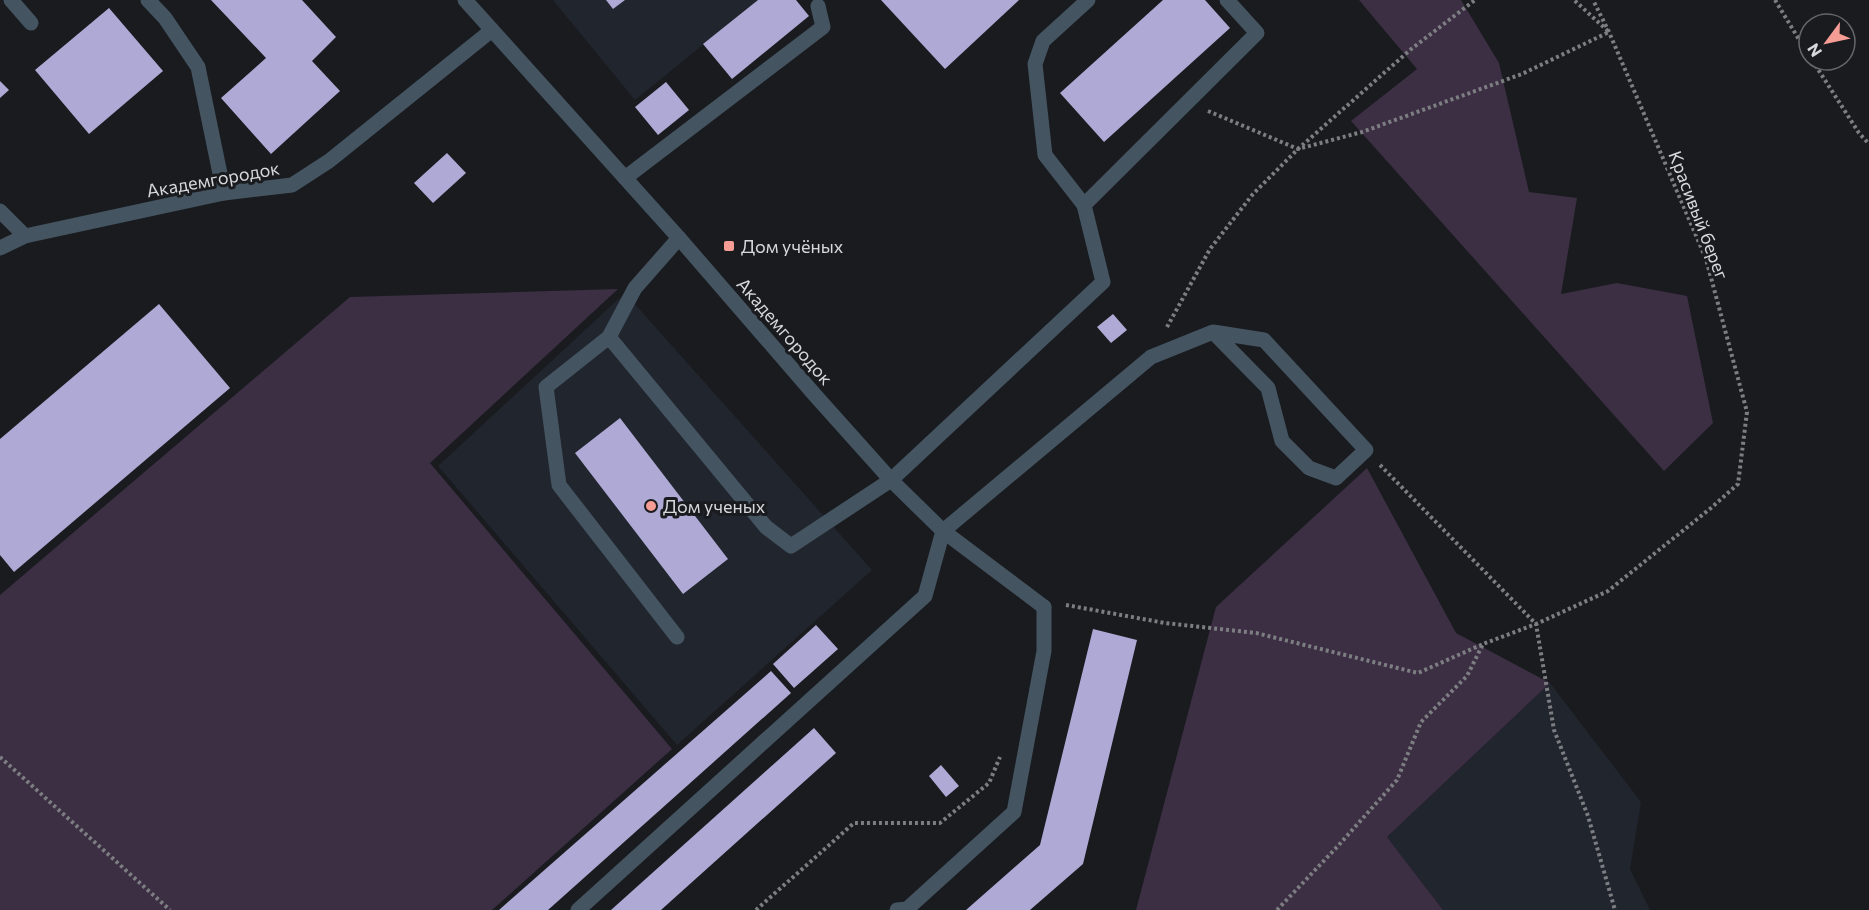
<svg xmlns="http://www.w3.org/2000/svg" width="1869" height="910" font-family="Commissioner,sans-serif">
<style>
.built{fill:#21252e}
.green{fill:#3c2e43}
.building{fill:#afa9d6}
.lines{fill:none;stroke-linecap:round;stroke-linejoin:round}
.path{stroke:#7c7e82;stroke-width:4;stroke-dasharray:3 3;stroke-linecap:butt}
.lane{stroke:#445461;stroke-width:15}
.street{stroke:#445461;stroke-width:15}
.poi-dot{fill:#f59c95;stroke:#191b1f;stroke-width:2}
.labels{text-anchor:middle;dominant-baseline:central;stroke-width:6;stroke-linejoin:round;paint-order:stroke}
.street-label{font-size:18px;fill:#d6d8db;stroke:#191b1f}
.poi-label{font-size:18px;fill:#d6d8db;stroke:#191b1f;text-anchor:start}
</style>
<rect width="100%" height="100%" fill="#191b1f"/>
<g class="built">
<polygon points="553,0 758,0 635,100"/>
<polygon points="625,293 872,570 677,745 438,466"/>
<polygon points="1550,683 1641,802 1630,869 1650,910 1443,910 1387,837"/>
</g>
<g class="green">
<polygon points="1359,0 1461,0 1499,63 1529,192 1577,198 1561,294 1617,283 1687,296 1713,423 1664,471 1351,121 1417,69"/>
<polygon points="618,289 430,463 672,749 492,910 0,910 0,595 350,297"/>
<polygon points="1367,468 1456,633 1550,683 1387,837 1443,910 1136,910 1216,607"/>
</g>
<g class="building">
<polygon points="211,0 302,0 336,37 312,61 340,91 271,154 221,98 266,58"/>
<polygon points="606,0 625,0 613,9"/>
<polygon points="758,0 796,0 809,16 732,79 703,44"/>
<polygon points="881,0 1019,0 945,69"/>
<polygon points="1163,0 1205,0 1230,28 1104,142 1060,93"/>
<polygon points="109,8 163,71 89,134 35,70"/>
<polygon points="0,81 9,90 0,98"/>
<polygon points="666,82 689,110 658,135 635,107"/>
<polygon points="447,153 466,173 433,203 414,183"/>
<polygon points="159,304 230,388 14,572 0,555 0,439"/>
<polygon points="1113,314 1127,330 1111,343 1097,327"/>
<polygon points="620,418 728,559 683,594 575,453"/>
<polygon points="816,625 838,649 794,688 773,664"/>
<polygon points="1093,629 1137,640 1083,864 1030,910 966,910 1040,845"/>
<polygon points="771,671 791,693 548,910 499,910"/>
<polygon points="814,728 836,753 661,910 611,910"/>
<polygon points="941,765 959,786 946,797 929,776"/>
</g>
<g class="lines">
<g class="path">
<polyline points="1775,0 1809,56"/>
<polyline points="1812,60 1859,133 1869,144"/>
<polyline points="1208,111 1298,149 1362,132 1522,74 1609,32 1574,0"/>
<polyline points="1167,327 1210,249 1253,194 1298,149 1410,50 1475,0"/>
<polyline points="1380,465 1536,624 1608,591 1711,508 1738,484 1747,412 1706,259 1609,32 1593,0"/>
<polyline points="1066,605 1165,623 1256,633 1418,673 1483,644"/>
<polyline points="0,757 170,910"/>
<polyline points="756,910 854,823 940,823 989,783 1000,757"/>
<polyline points="1277,910 1337,847 1397,780 1421,722 1467,676 1483,644 1536,624 1554,730 1588,816 1615,910"/>
</g>
<g class="lane">
<polyline points="11,0 31,23"/>
<polyline points="148,0 165,18 198,67 224,193"/>
<polyline points="625,178 823,27 818,6"/>
<polyline points="1084,205 1045,155 1035,64 1043,41 1088,0"/>
<polyline points="0,211 25,236"/>
<polyline points="609,337 766,527 791,546 891,480 1103,282 1084,205 1257,33 1227,0"/>
<polyline points="677,637 559,485 546,387 609,337 635,288 679,238"/>
<polyline points="578,910 925,596 943,531 1151,357 1213,332 1264,340 1366,450 1336,478 1309,468 1282,441 1268,388 1213,332"/>
<polyline points="897,910 907,909 1014,812 1044,651 1044,607"/>
</g>
<g class="street">
<polyline points="465,0 679,238 814,394 891,480 943,531 1044,607"/>
<polyline points="0,248 25,236 224,193 292,185 329,161 492,30"/>
</g>
</g>
<g class="poi-dot">
<rect x="723" y="240" width="12" height="12" rx="3"/>
<circle cx="651" cy="506" r="6"/>
</g>
<g class="labels">
<g class="street-label">
<text transform="translate(213 179) rotate(-10)">Академгородок</text>
<text transform="translate(1699 215) rotate(69)">Красивый берег</text>
<text transform="translate(785 331) rotate(49)">Академгородок</text>
</g>
<g class="poi-label">
<text x="741" y="246">Дом учёных</text>
<text x="663" y="506">Дом ученых</text>
</g>
</g>
<g transform="translate(1827 42) rotate(237)"><circle r="28" fill="#191b1f" stroke="#65676a" stroke-width="1.5"/>
<path d="M0-4.5L10 22L0 15L-10 22Z" fill="#f59c95"/>
<text y="-9" font-size="16" font-weight="bold" text-anchor="middle" fill="#d6d8db">N</text>
</g>
</svg>
